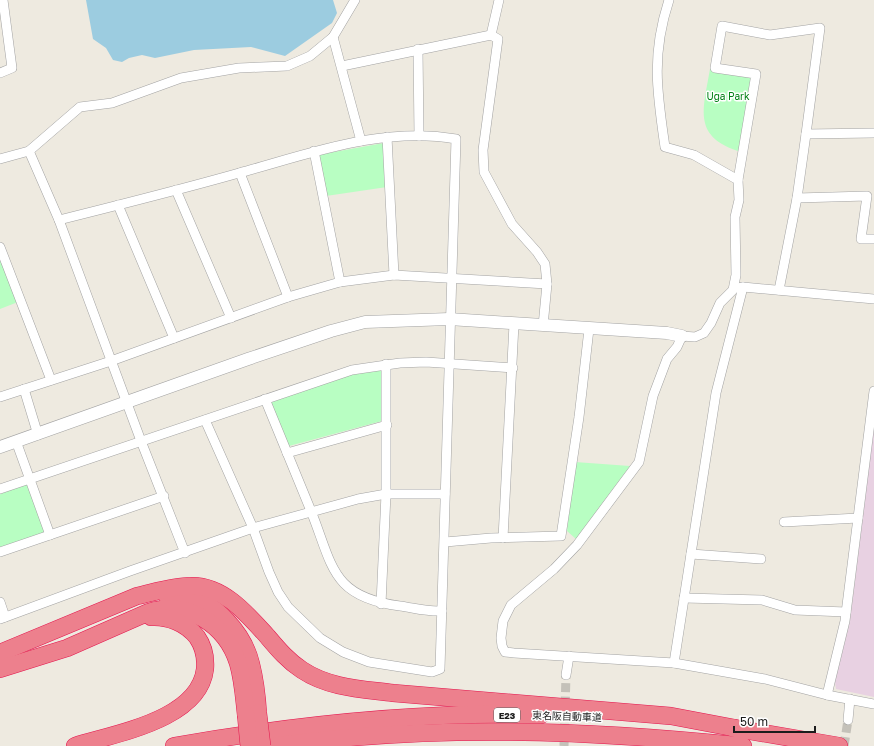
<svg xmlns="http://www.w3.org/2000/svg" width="874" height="746" font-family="'Golos Text','Noto Sans JP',sans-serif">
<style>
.industrial{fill:#e8d1e2}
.park{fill:#b8fec2}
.water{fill:#9ccce0}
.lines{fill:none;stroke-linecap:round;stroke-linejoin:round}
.minor-tunnel{stroke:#c4c1b9;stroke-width:9;stroke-dasharray:9 4.5;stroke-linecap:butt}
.minor-casing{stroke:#a3a3a3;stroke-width:10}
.tertiary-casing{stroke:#a3a3a3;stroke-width:13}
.motorway-casing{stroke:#e4154e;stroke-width:18}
.minor{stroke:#fff;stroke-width:9}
.tertiary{stroke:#fff;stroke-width:12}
.motorway{stroke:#ed808d;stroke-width:17}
.motorway-bridge-casing{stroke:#e4154e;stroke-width:18;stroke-linecap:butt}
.motorway-bridge{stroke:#ed808d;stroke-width:17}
.labels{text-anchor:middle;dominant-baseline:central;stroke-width:3;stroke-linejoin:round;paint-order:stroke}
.shield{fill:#fff;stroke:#606060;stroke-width:1}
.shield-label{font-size:9px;font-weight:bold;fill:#1c1c1c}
.park-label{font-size:10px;fill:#028115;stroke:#fff}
.street-label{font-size:10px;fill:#1c1c1c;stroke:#fff}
</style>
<rect width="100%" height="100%" fill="#eeeae0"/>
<polygon class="industrial" points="874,427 874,697 836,689 835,682 850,621"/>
<g class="park">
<path d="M 710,69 L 754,75 L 741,152 C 692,137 703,110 710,69 Z"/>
<polygon points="384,143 387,187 326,196 317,155"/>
<polygon points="0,255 18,302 0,309"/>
<polygon points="383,370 382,421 289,446 270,402 352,374"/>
<polygon points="575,462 630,466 576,539 567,531"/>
<polygon points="29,483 47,532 0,549 0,494"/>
</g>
<polygon class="water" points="86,0 333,0 337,13 332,23 285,56 251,47 194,50 155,58 142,55 129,58 122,62 113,60 106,48 93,39"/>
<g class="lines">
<g class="minor-tunnel">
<polyline points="564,746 566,675"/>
<polyline points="844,746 848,720"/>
</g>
<g class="minor-casing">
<g id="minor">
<path d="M 669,0 C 651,55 657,92 665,147 L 694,155 L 738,180 L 739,200 L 735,217 L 736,275 L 733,290 L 720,303 L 711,323 L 704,333 L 695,337 L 682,336 L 677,347 L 667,359 L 653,396 L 639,462 L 577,545 L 554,569 L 511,605 L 503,621 L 501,638 L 502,646 L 505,652 L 514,653 L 674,663 L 765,679 L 827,695 L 874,704"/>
<polyline points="491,35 499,0"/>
<polyline points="333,37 361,141"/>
<polyline points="418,49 419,136"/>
<polyline points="342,66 491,35 498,39 483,150 484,172 512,224 537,252 545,264 547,284 543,326"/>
<polyline points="0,73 12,68 3,0"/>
<polyline points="387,137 394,275"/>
<polyline points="29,151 59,220 141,441 185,553"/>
<polyline points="314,151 340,282"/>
<polyline points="0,159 29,151 80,107 112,103 181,78 239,68 287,66 310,56 333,37 355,0"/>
<polyline points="240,173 288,297"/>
<polyline points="738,180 756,74 715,68 722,26 770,35 820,28 806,134 874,133"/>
<polyline points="176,190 231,318"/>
<polyline points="797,198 867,196 861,239 874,239"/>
<polyline points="118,205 174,338"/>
<path d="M 59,220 C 119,205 179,190 239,173 C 309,154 382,126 456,139 L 440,669 L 432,672 L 369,662 L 343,652 L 320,638 L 288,607 L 278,592 L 269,572 L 253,528 L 205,420"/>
<polyline points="0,247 51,380"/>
<polyline points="738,288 743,287 874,299"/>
<polyline points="779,290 797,198 806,134"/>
<polyline points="24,389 38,435"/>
<polyline points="0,397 111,361 288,297 340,282 394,275 547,284"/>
<path d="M 265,399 C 280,436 296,474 311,511 C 333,566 331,597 400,606 C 414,608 428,612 442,611"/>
<polyline points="16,441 50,535"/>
<polyline points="287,453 387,425"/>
<polyline points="0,489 352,370 400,363 426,362 513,368"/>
<polyline points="784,522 858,518"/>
<polyline points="503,538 514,324"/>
<polyline points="445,542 491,538 561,536 579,417 589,329"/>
<polyline points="0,552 164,496"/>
<polyline points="691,554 761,559"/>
<polyline points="684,598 762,600 795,610 846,612"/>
<polyline points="0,602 5,617"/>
<polyline points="381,604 386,494 386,364"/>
<polyline points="0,619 130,571 253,528 358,499 386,494 445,494"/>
<polyline points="674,663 716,393 743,287"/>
<polyline points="566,675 569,656"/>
<polyline points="827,695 845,621 874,391"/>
<polyline points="848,720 850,699"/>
</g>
</g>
<g class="tertiary-casing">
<polyline id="tertiary" points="0,447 248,359 331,331 365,322 449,319 667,333 682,336"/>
</g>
<g class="motorway-casing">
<g id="motorway">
<path d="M 167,596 C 172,596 178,595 183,596 C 215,600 244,634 251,664 C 255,680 257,697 258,713"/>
<path d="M 0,653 L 137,596 C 155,592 173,586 191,586 C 223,585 248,615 267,636 C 278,649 288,661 302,670 C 329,688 362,689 393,693 L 671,716 L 745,730"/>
<path d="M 0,669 L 67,648 L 149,612 C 188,600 226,625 238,663 C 243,680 244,698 246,715"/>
<polyline points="733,728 839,746"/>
<path d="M 75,746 C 116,733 199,720 205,669 C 206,657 204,647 197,637 C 186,623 168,616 151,617"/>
<path d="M 174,746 C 295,725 418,711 541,715"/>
<path d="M 275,746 C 431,724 587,730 743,746"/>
</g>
</g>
<use href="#minor" class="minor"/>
<use href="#tertiary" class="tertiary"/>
<use href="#motorway" class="motorway"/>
<g class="motorway-bridge-casing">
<g id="motorway-bridge">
<polyline points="258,713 262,746"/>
<polyline points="246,715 249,746"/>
</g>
</g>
<use href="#motorway-bridge" class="motorway-bridge"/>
</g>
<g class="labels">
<rect class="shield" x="494" y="708" width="26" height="14" rx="3"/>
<g class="shield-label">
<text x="507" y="715">E23</text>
</g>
<g class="park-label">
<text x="728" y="96">Uga Park</text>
</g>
<g class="street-label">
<text transform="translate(567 716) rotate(2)">東名阪自動車道</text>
</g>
</g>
<path d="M734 726v6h81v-6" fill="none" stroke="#1c1c1c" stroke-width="2"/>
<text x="740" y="726" font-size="12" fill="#1c1c1c" stroke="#ffffff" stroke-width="3" paint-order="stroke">50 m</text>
</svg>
